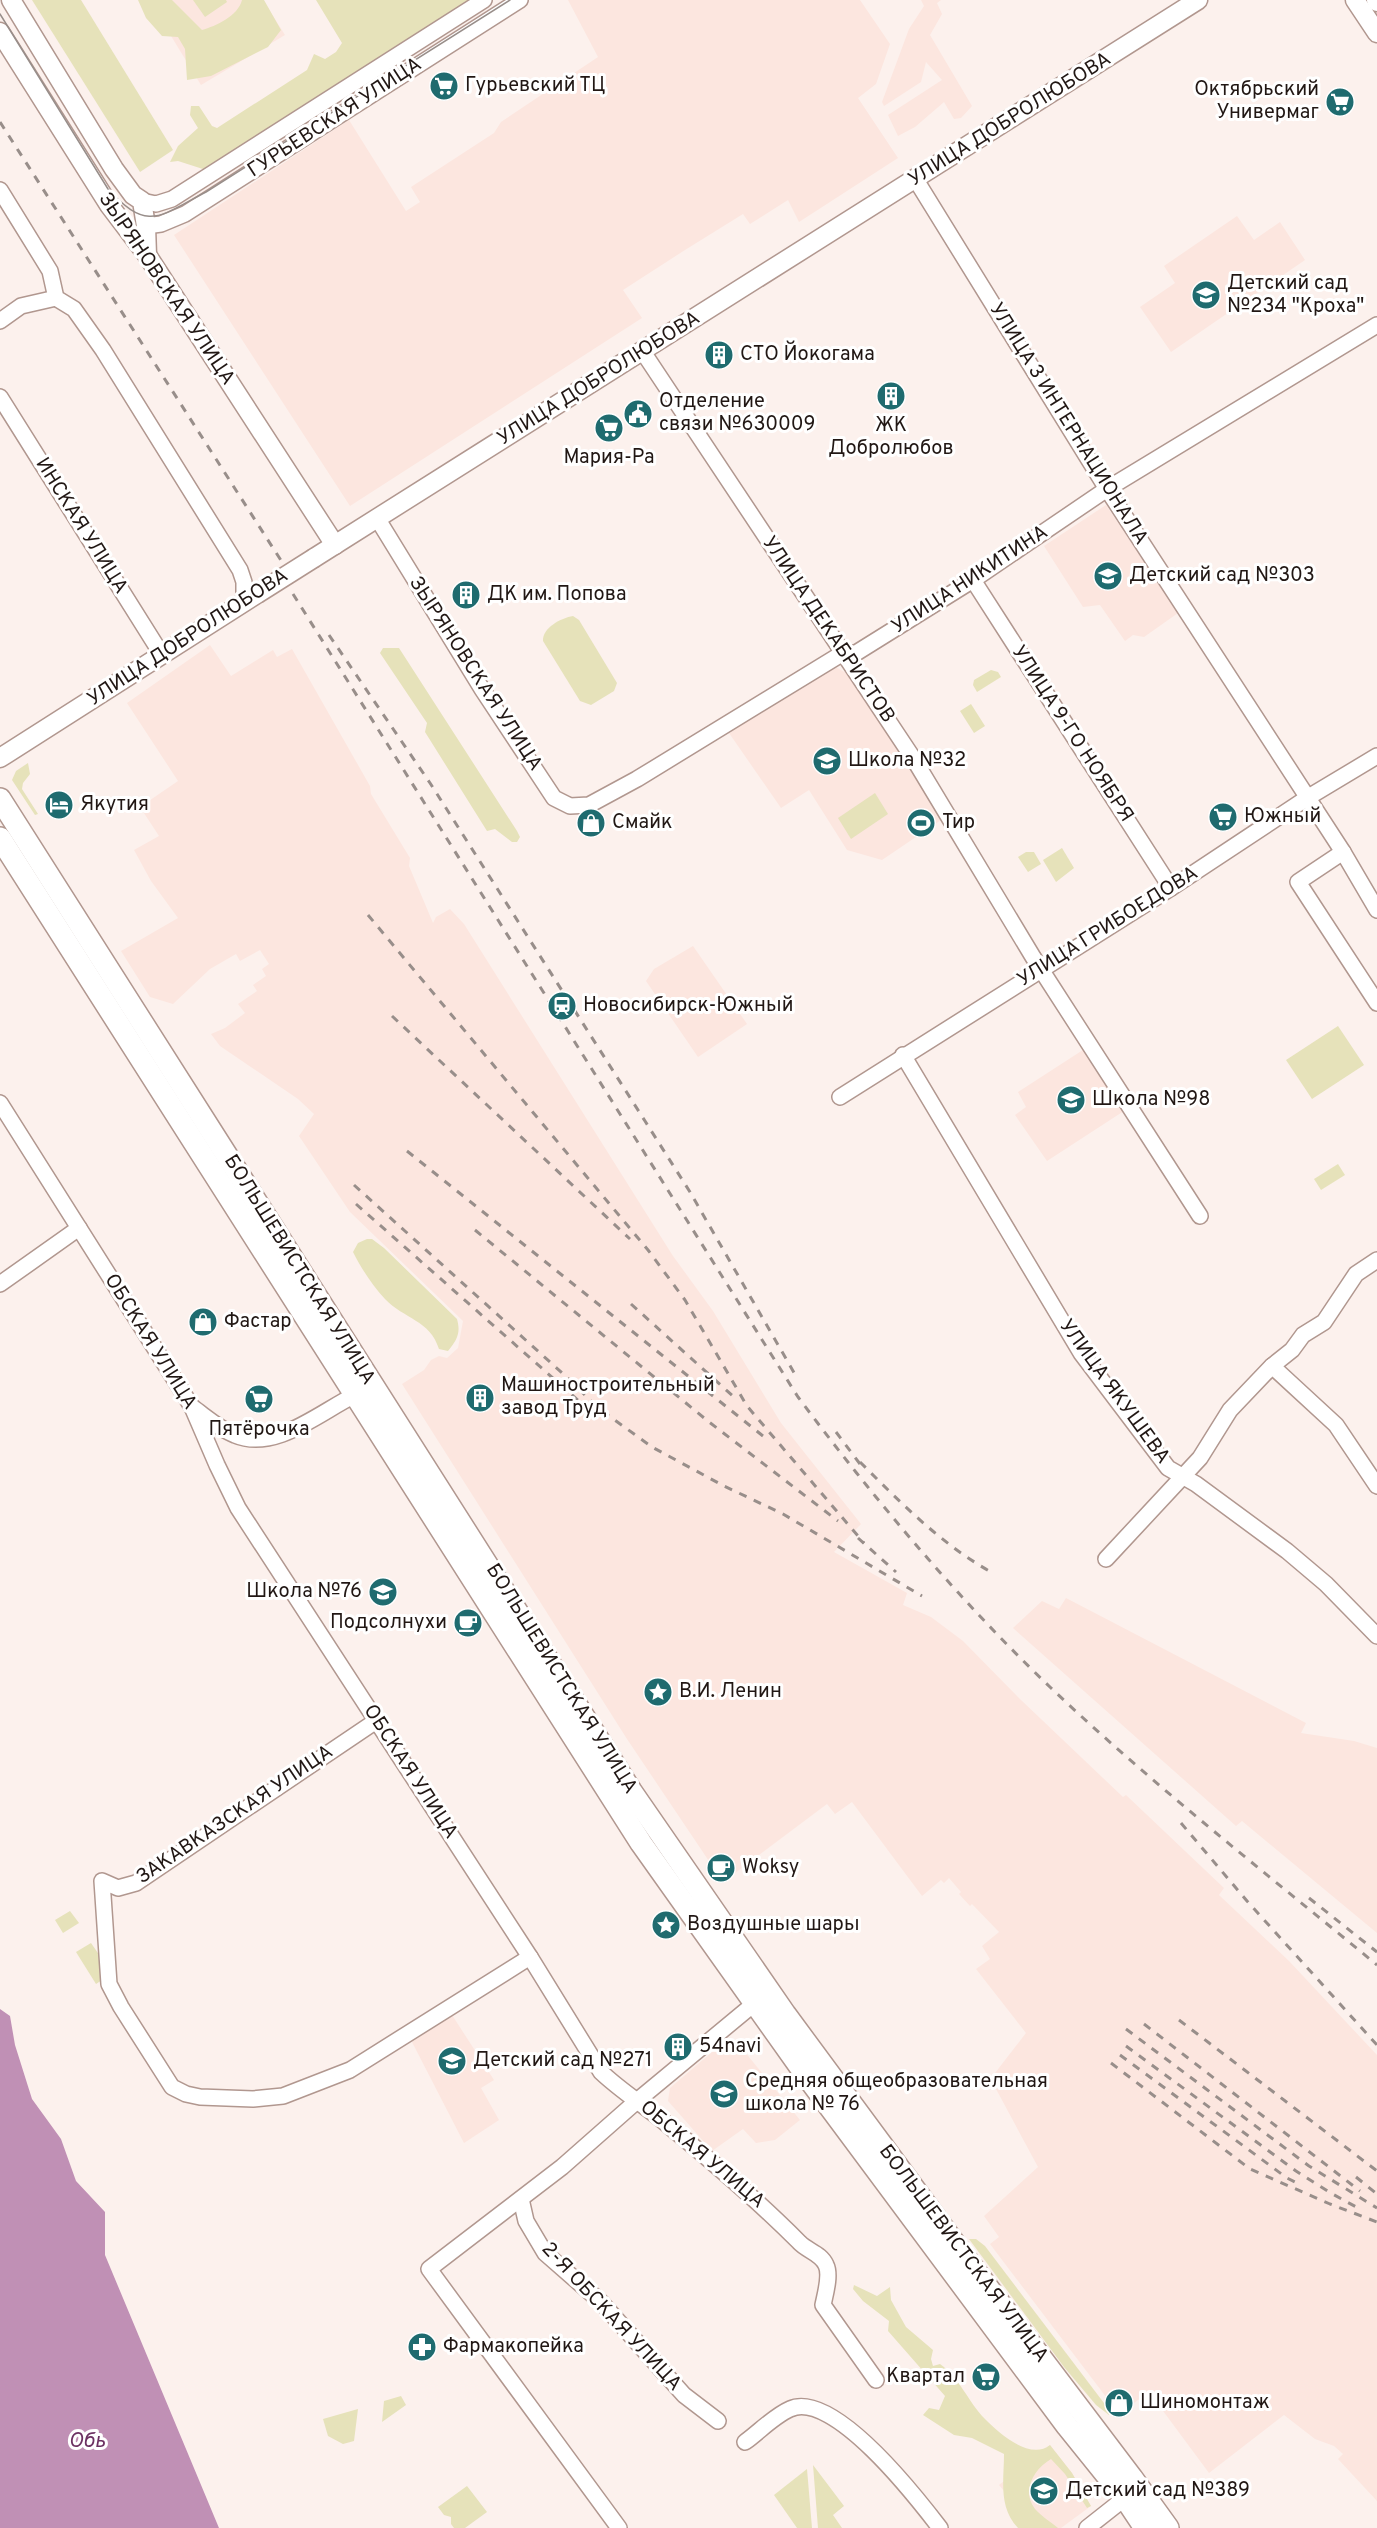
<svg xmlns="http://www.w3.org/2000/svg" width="1377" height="2528" font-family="Overpass,sans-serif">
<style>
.built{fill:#fce6df}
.green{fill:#e6e2ba}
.water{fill:#c090b5}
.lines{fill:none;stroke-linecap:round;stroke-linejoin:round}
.minor-casing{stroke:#b1978f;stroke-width:18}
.major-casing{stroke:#b1978f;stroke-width:21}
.highway-casing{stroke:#b1978f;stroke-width:24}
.minor{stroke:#fff;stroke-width:15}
.major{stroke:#fff;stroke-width:18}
.highway{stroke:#fff;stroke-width:21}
.tram{stroke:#988e8a;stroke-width:1.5}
.rail{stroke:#988e8a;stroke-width:3;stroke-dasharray:8 8;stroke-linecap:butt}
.major-bridge-casing{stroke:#b1978f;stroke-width:21;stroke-linecap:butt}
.major-bridge{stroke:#fff;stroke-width:18}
.labels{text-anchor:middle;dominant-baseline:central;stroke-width:6;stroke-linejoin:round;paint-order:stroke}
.poi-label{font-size:20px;fill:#211714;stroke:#fff;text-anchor:start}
.street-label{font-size:20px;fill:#211714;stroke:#fff}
.water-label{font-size:21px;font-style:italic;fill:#6c3162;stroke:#fff}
</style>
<rect width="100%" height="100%" fill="#fcf1ed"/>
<g class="built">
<polygon points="149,0 263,0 285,35 201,85"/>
<polygon points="568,0 860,0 890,44 876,84 858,98 898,158 799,222 788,200 750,224 743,214 685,250 623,290 642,318 350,506 174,235 349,120 406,211 420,202 411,187 494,133 501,122 598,57"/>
<polygon points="921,0 941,0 937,3 942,14 930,35 972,106 961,118 954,119 944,102 915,127 898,136 888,115 942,80 926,62 921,82 884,106 882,102 909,29 924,6"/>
<polygon points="1237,216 1254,240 1280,222 1305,260 1171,352 1140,307 1175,283 1164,266"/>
<polygon points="1106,505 1178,613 1144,637 1133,635 1125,641 1100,605 1083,607 1044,546"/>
<polygon points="210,645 231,676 273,650 277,657 292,649 370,786 371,794 410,858 409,866 433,923 436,917 450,909 464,924 673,1256 713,1311 781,1423 861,1524 834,1552 907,1593 903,1605 931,1617 963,1641 1021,1700 1123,1797 1126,1795 1224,1888 1219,1895 1289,1961 1377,2055 1377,2501 1338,2459 1343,2454 1334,2446 1315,2439 1284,2415 1209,2473 1149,2392 1119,2414 990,2244 999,2237 984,2216 1038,2167 996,2089 992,2077 1026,2033 976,1969 990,1959 982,1946 999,1932 972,1904 970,1906 959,1894 961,1892 949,1878 944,1883 941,1880 922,1896 852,1802 835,1814 827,1804 723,1882 627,1739 402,1384 424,1370 431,1360 439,1356 447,1358 458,1348 463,1321 350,1212 299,1136 314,1114 298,1099 220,1046 211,1034 225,1028 245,1013 238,1004 257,991 253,985 266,976 262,969 269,964 260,950 240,961 236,954 210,969 173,1004 150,997 121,951 178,918 151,881 134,850 159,836 140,807 178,781 127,703"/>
<polygon points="834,666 846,673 944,818 882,860 847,850 809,790 781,808 729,733"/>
<polygon points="693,946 747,1024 698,1057 646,981 654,969"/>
<polygon points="1086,1048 1127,1109 1047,1161 1015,1115 1026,1107 1018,1092"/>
<polygon points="1066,1598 1306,1723 1301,1733 1354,1741 1377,1748 1377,1933 1242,1821 1236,1826 1013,1628 1042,1601 1059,1609"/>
<polygon points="452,2015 494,2080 481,2088 499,2120 464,2143 412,2042"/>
<polygon points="726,2040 736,2041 800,2120 775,2140 756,2143 743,2129 712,2151 668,2101 670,2088"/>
<polygon points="1050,2445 1072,2473 1091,2506 1061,2528 1035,2528 999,2485"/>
</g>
<g class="green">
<polygon points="32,0 81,0 173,150 140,172"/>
<path d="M 138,0 L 172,0 L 202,30 C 216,26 238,16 242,0 L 264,0 L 281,30 L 268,47 L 211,76 L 187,80 L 185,49 L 178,37 L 162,36 L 146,18 Z"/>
<polygon points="193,0 226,0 227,2 205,17"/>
<polygon points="316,0 473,0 206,170 178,161 170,162 178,146 198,128 190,115 191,106 199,106 212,126 217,128 307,70 314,54 325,59 336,52 342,43"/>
<path d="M 573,616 L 579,620 L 617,683 L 614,691 L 591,705 L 580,701 L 543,641 C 542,628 561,618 573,616 Z"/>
<polygon points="383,648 399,648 517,831 520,837 517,842 512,842 495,829 487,831 425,732 427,723 380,653"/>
<polygon points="991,670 998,672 1001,677 977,692 973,685 974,680"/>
<polygon points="971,704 985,726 974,733 960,711"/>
<polygon points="28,763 30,774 23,783 22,789 38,814 35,815 12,780 16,771"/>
<polygon points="875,793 888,814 851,839 838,818"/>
<polygon points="1062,848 1074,868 1056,882 1043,860"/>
<polygon points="1026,852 1034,852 1041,864 1028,872 1018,857"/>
<polygon points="1338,1026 1364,1065 1312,1099 1286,1060"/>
<polygon points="1338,1164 1345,1175 1321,1190 1314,1179"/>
<path d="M 367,1239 L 372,1239 L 384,1248 L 457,1319 C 461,1333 457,1340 448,1351 L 439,1349 C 430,1320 404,1319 385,1299 C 372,1285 361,1268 353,1252 L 358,1243 Z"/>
<polygon points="70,1911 79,1923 63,1933 55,1920"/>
<polygon points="91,1943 102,1959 102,1980 96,1984 76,1952"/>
<polygon points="969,2239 976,2239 985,2246 1110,2411 1109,2415 1096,2405 1064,2367"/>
<path d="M 854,2285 L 877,2296 L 890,2287 L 891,2300 L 906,2327 L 933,2350 L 931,2359 L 933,2366 L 940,2364 C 960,2378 968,2402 985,2419 C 999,2433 1030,2461 1050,2445 L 1072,2473 L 1091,2506 L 1087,2508 L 1065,2474 L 1051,2459 C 1034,2469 1021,2491 1035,2509 C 1041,2516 1051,2522 1058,2528 L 1018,2528 C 998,2507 1004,2480 1004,2454 L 972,2438 L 954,2435 L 923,2415 L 929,2408 L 939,2410 L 945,2396 L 888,2331 L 889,2321 L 863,2301 L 853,2289 Z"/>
<polygon points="401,2396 406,2405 382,2422 384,2401"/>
<polygon points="358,2409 354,2441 343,2444 328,2436 323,2419"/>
<polygon points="813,2465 844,2506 833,2515 842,2528 818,2528"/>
<polygon points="807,2469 812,2528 797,2528 774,2495"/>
<polygon points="467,2486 487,2512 465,2528 454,2528 451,2524 451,2517 444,2515 438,2507"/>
</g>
<polygon class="water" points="0,2009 10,2016 15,2045 32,2099 61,2139 76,2181 105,2212 105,2255 219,2528 0,2528"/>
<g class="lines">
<g class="minor-casing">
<g id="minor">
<polyline points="916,180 1107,489 1343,852 1377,910"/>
<polyline points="0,190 50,271 56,298 74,309 103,350 240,570 244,582 244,603"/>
<polyline points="142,201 156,204 172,199 484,0"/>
<polyline points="146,226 161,224 185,214 520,0"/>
<polyline points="0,321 21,306 56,298"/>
<polyline points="643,352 915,761 1033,957 1200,1216"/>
<polyline points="0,397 162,655"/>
<polyline points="377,518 482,689 554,798 570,806 589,805 637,779 843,653 856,653 973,580 1107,489 1377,325"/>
<polyline points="973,580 1171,888"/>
<polyline points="1343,852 1298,882 1377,1003"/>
<polyline points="903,1055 1081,1353 1168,1468 1196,1484 1287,1551 1326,1584 1377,1636"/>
<polyline points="840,1097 1171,888 1307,798 1377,756"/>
<path d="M 0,1103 L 192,1407 L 217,1465 L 238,1508 L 530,1957 L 601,2072 C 622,2092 647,2107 669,2126 C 714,2163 758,2201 799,2242 C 807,2251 821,2253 826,2265 C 831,2275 825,2295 823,2305 L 876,2380"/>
<polyline points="0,1284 79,1228"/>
<polyline points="1272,1366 1336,1425 1377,1486"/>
<path d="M 192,1407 C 205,1416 219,1429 235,1435 C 275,1452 320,1412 355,1395"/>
<polyline points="1106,1559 1200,1458 1230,1410 1272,1366 1292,1350 1303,1335 1324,1322 1356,1274 1377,1260"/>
<polyline points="376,1721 136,1883 118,1888 102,1881 109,1984 121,2007 172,2087 186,2094 200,2097 253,2099 283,2096 350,2070 530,1957"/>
<polyline points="521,2199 526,2221 545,2253 601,2302 684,2395 718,2421"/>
<path d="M 745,2442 C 759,2432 774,2416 790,2409 C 833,2389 917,2498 940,2528"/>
<polyline points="619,2528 429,2269 562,2167 638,2100 755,2003"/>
<polyline points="1087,2528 1125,2498"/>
</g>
</g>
<g class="major-casing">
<g id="major">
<polyline points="11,0 114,169 133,195 142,201 146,226 147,255"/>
<polyline points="1355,0 1377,33"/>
<polyline points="1376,0 1377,2"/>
<polyline points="0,32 109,205 147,255 335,545"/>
<polyline points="314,558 1198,0"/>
<polyline points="0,758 257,594"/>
</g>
</g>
<g class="highway-casing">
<g id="highway">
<polyline points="0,799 631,1791 785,2014 960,2251 1132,2478 1168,2528"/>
<polyline points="0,838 641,1843 803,2071 1067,2426 1125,2498 1145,2528"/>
</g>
</g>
<use href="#minor" class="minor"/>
<use href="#major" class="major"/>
<use href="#highway" class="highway"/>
<path class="tram" d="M 0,14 L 108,189 C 148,233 160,216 206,192 L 510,0"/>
<g class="rail">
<polyline points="0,122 282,562"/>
<path d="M 293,594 L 798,1397 C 875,1500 958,1599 1051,1688 C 1154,1786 1267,1874 1377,1965"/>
<polyline points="329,635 430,783 645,1121 690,1192 796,1376"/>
<polyline points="368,915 648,1250 685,1300 747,1406 864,1543"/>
<polyline points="392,1016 630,1239"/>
<polyline points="407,1151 763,1436"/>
<polyline points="354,1185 571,1381 598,1408 652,1447 724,1486 783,1514 922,1596"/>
<polyline points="356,1204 597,1417"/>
<polyline points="475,1230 709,1422 838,1521"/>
<polyline points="631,1304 735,1398"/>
<polyline points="836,1432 863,1468"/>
<path d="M 860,1462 C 901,1503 941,1544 991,1572"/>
<polyline points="858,1538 896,1572"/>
<polyline points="1181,1823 1247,1901 1377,2045"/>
<polyline points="1309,1898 1377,1952"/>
<polyline points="1179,2020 1377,2171"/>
<polyline points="1144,2024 1360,2191"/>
<polyline points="1126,2029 1309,2166 1377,2208"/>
<polyline points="1126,2046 1296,2171 1329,2192 1358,2208"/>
<polyline points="1120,2055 1287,2178 1297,2183"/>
<polyline points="1111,2063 1250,2169 1330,2204 1377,2222"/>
<polyline points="1356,2177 1377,2194"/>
</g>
<g class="major-bridge-casing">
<polyline id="major-bridge" points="257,594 314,558"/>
</g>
<use href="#major-bridge" class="major-bridge"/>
</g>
<defs>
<g id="supermarket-disc" transform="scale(1.5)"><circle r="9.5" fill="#1f6b6f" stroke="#fff"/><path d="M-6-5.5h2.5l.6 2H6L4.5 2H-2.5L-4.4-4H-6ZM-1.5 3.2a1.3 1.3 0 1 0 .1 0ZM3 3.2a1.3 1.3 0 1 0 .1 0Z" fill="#fff"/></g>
<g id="school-disc" transform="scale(1.5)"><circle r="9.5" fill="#1f6b6f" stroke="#fff"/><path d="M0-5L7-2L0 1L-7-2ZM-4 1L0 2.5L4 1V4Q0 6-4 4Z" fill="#fff"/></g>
<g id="building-disc" transform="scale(1.5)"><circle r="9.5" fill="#1f6b6f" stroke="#fff"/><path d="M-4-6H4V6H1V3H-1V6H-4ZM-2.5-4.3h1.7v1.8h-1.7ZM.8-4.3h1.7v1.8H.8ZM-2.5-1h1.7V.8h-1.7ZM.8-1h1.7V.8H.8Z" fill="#fff"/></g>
<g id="civic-disc" transform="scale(1.5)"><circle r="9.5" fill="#1f6b6f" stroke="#fff"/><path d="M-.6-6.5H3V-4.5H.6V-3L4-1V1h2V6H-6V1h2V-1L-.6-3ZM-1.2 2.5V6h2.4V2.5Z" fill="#fff"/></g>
<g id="hotel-disc" transform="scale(1.5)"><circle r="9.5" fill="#1f6b6f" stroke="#fff"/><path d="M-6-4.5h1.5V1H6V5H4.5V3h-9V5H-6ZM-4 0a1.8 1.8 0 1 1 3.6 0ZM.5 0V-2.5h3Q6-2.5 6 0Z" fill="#fff"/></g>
<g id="shop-disc" transform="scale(1.5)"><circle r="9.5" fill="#1f6b6f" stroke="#fff"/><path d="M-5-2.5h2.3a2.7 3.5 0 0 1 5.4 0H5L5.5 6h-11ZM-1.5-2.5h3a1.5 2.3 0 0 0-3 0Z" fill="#fff"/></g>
<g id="stadium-disc" transform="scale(1.5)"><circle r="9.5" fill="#1f6b6f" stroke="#fff"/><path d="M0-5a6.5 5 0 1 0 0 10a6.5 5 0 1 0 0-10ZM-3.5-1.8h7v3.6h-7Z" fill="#fff"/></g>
<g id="station-disc" transform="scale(1.5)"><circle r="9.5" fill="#1f6b6f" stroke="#fff"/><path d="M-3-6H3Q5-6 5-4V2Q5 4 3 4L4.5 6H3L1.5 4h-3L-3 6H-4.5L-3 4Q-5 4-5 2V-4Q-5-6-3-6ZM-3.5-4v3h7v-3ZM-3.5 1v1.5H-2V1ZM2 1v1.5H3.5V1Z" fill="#fff"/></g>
<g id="cafe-disc" transform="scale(1.5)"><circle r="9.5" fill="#1f6b6f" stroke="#fff"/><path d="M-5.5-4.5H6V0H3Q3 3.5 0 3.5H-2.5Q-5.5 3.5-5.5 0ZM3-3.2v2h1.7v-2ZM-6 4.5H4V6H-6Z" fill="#fff"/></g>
<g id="sight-disc" transform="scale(1.5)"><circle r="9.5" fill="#1f6b6f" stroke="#fff"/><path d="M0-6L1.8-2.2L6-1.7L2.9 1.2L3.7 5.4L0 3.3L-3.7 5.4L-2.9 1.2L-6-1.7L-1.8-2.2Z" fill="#fff"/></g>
<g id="pharmacy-disc" transform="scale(1.5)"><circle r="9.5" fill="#1f6b6f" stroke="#fff"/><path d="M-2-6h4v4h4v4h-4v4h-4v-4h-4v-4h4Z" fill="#fff"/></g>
</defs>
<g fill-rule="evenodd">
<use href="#supermarket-disc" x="444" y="86"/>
<use href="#supermarket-disc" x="1340" y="102"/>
<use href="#school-disc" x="1206" y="295"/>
<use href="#building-disc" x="719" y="355"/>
<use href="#building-disc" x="891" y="396"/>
<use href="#civic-disc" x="638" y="414"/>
<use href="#supermarket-disc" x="609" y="428"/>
<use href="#school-disc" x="1108" y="576"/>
<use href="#building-disc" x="466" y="595"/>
<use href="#school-disc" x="827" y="761"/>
<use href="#hotel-disc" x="59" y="805"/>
<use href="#supermarket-disc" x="1223" y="817"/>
<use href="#shop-disc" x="591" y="823"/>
<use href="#stadium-disc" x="921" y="823"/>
<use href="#station-disc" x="562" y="1006"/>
<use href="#school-disc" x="1071" y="1100"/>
<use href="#shop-disc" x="203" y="1322"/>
<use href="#building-disc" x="480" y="1398"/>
<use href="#supermarket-disc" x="259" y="1399"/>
<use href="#school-disc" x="383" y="1592"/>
<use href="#cafe-disc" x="468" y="1623"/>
<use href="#sight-disc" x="658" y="1692"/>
<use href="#cafe-disc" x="721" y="1868"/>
<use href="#sight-disc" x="666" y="1925"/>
<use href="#building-disc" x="678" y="2047"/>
<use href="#school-disc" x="452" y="2061"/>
<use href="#school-disc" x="724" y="2094"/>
<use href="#pharmacy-disc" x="422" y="2347"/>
<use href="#supermarket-disc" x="986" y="2377"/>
<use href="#shop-disc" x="1119" y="2403"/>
<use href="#school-disc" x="1044" y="2491"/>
</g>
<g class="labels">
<g class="poi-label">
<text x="465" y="86">Гурьевский ТЦ</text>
<text x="1319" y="90" text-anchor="end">Октябрьский<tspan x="1319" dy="23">Универмаг</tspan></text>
<text x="1227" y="284">Детский сад<tspan x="1227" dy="23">№234 "Кроха"</tspan></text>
<text x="740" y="355">СТО Йокогама</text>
<text x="659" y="402">Отделение<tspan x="659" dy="23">связи №630009</tspan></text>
<text x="891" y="426" text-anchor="middle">ЖК<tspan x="891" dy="23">Добролюбов</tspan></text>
<text x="609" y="458" text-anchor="middle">Мария-Ра</text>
<text x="1129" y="576">Детский сад №303</text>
<text x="487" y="595">ДК им. Попова</text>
<text x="848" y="761">Школа №32</text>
<text x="80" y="805">Якутия</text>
<text x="1244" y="817">Южный</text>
<text x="612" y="823">Смайк</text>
<text x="942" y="823">Тир</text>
<text x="583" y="1006">Новосибирск-Южный</text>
<text x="1092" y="1100">Школа №98</text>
<text x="224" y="1322">Фастар</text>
<text x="501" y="1386">Машиностроительный<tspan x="501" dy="23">завод Труд</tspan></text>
<text x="259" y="1430" text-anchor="middle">Пятёрочка</text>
<text x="362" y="1592" text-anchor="end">Школа №76</text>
<text x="447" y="1623" text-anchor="end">Подсолнухи</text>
<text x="679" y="1692">В.И. Ленин</text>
<text x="742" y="1868">Woksy</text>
<text x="687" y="1925">Воздушные шары</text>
<text x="699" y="2047">54navi</text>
<text x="473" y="2061">Детский сад №271</text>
<text x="745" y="2082">Средняя общеобразовательная<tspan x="745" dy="23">школа № 76</tspan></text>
<text x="443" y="2347">Фармакопейка</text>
<text x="965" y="2377" text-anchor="end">Квартал</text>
<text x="1140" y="2403">Шиномонтаж</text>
<text x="1065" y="2491">Детский сад №389</text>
</g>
<g class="street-label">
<text transform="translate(335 118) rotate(-33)">ГУРЬЕВСКАЯ УЛИЦА</text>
<text transform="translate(1010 120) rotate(-32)">УЛИЦА ДОБРОЛЮБОВА</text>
<text transform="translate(166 289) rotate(56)">ЗЫРЯНОВСКАЯ УЛИЦА</text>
<text transform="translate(599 379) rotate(-32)">УЛИЦА ДОБРОЛЮБОВА</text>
<text transform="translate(1068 424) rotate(58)">УЛИЦА 3 ИНТЕРНАЦИОНАЛА</text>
<text transform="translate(81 526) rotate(58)">ИНСКАЯ УЛИЦА</text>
<text transform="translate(970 580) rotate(-33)">УЛИЦА НИКИТИНА</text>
<text transform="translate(828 630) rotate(56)">УЛИЦА ДЕКАБРИСТОВ</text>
<text transform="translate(188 638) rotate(-33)">УЛИЦА ДОБРОЛЮБОВА</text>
<text transform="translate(475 674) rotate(57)">ЗЫРЯНОВСКАЯ УЛИЦА</text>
<text transform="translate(1072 734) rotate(57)">УЛИЦА 9-ГО НОЯБРЯ</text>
<text transform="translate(1108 927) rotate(-32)">УЛИЦА ГРИБОЕДОВА</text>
<text transform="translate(299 1270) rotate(58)">БОЛЬШЕВИСТСКАЯ УЛИЦА</text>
<text transform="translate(150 1342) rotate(58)">ОБСКАЯ УЛИЦА</text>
<text transform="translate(1114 1392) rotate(54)">УЛИЦА ЯКУШЕВА</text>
<text transform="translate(561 1679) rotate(58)">БОЛЬШЕВИСТСКАЯ УЛИЦА</text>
<text transform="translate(410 1772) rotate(57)">ОБСКАЯ УЛИЦА</text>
<text transform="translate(235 1815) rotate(-34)">ЗАКАВКАЗСКАЯ УЛИЦА</text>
<text transform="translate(702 2155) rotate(40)">ОБСКАЯ УЛИЦА</text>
<text transform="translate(963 2254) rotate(53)">БОЛЬШЕВИСТСКАЯ УЛИЦА</text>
<text transform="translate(611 2317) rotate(47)">2-Я ОБСКАЯ УЛИЦА</text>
</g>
<g class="water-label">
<text x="87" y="2441">Обь</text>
</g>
</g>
</svg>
